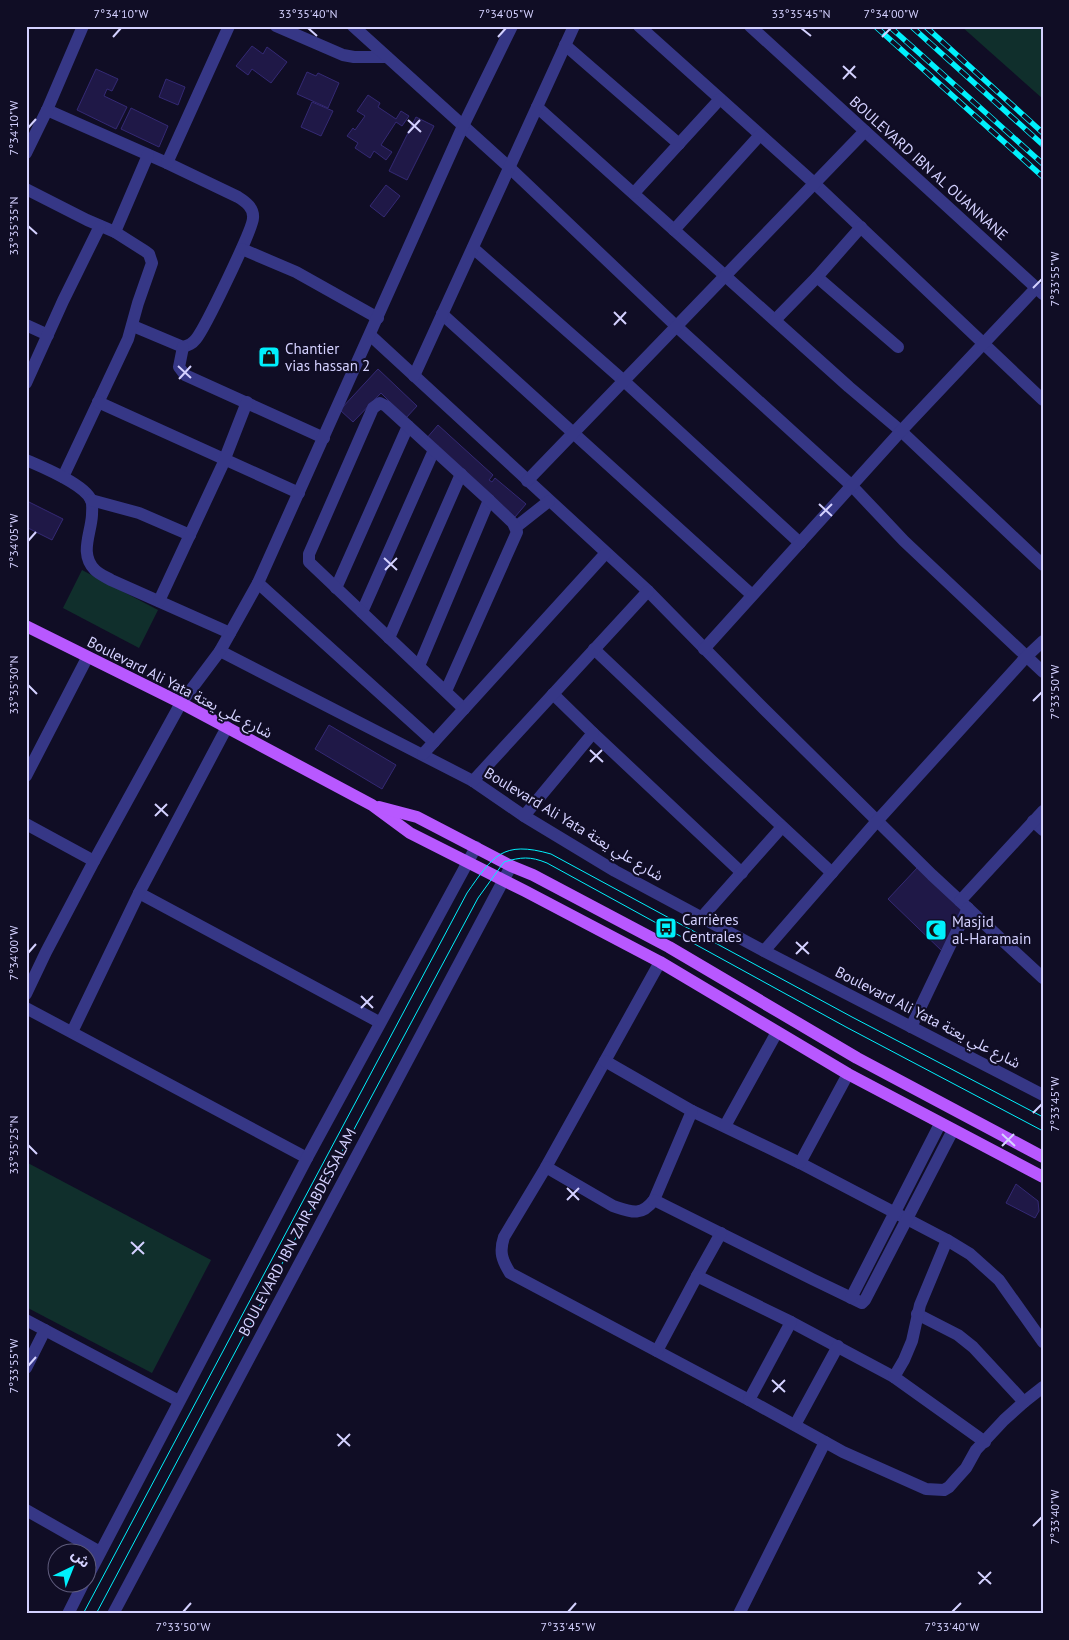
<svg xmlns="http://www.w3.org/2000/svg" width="1069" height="1640" font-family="'PT Sans','Noto Sans Arabic',sans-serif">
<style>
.green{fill:#102f2c}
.building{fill:#1f1847;stroke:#342974}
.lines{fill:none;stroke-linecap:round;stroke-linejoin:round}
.minor{stroke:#363786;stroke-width:12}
.major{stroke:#b858ff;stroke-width:12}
.tram{stroke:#00f0fc;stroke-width:1}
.rail-casing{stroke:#00f0fc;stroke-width:5.5}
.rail{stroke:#100d25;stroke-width:4;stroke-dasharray:11;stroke-linecap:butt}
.ticks{fill:none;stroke:#d4d1ff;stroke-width:2}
.labels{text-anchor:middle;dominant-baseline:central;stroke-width:4.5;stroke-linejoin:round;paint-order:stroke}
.street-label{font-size:15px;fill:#d4d1ff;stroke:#100d25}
.poi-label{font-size:15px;fill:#d4d1ff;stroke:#100d25;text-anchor:start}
.neatline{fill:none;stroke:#d4d1ff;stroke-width:2}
.ticks-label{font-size:12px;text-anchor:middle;fill:#d4d1ff}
</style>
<rect width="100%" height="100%" fill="#100d25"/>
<g class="green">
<polygon points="961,26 1043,26 1043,99"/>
<polygon points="82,570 158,610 139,648 63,608"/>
<polygon points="26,1162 211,1260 152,1373 26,1307"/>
</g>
<g class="building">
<polygon points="252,46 263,54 267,47 287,62 271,83 252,69 248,75 236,66"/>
<polygon points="96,69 118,79 112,91 107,89 104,96 127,107 116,129 77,110"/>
<polygon points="307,72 316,76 318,73 339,83 328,108 297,94"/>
<polygon points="166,79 185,87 178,105 159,97"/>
<polygon points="368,95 380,103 378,107 396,119 401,111 409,116 402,126 396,122 381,145 392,152 386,160 374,151 370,158 355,148 358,143 347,136 353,128 355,130 365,116 357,111"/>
<polygon points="312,102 333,111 321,136 301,127"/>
<polygon points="131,108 168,126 159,147 121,129"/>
<polygon points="416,117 434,126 407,180 389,171"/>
<polygon points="386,185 400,196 384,217 370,206"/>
<polygon points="378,369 417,406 406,418 381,393 353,422 340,410"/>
<polygon points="438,425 493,475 489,480 492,482 495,478 526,504 515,517 426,439"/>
<polygon points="27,501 63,519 52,540 26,527"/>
<polygon points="329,725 396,765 382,789 315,749"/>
<polygon points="918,867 963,909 943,952 888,899"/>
<polygon points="1016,1184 1038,1201 1039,1211 1035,1218 1006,1203"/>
</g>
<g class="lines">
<g class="minor">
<polyline points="276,26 343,55 354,57 387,57"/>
<polyline points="353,26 510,168 676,326 852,486 904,541 1043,672"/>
<polyline points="639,26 814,183 1043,400"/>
<polyline points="750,26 1043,294"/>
<polyline points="565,45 679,144"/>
<polyline points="537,107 849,387 901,431 1043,565"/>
<path d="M 47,110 L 167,163 L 238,197 C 246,202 254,208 253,218 C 253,229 205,328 196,339 C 192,344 189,345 183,347 L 133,326"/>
<polyline points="26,153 47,110 83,26"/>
<polyline points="167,163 229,26"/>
<polyline points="26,189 87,220 115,232 145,251 149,254 152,263 138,303 128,339 63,477"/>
<polyline points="634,193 720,99"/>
<polyline points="674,230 760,135"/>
<polyline points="115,232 148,155"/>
<polyline points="473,248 624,381 800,543"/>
<polyline points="242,249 296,272 378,318"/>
<polyline points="817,277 898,347"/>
<polyline points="442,314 752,595"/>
<polyline points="775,320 817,277 861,227"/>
<polyline points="26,325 48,335"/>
<polyline points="370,335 648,591 764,709 932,875 1043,978"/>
<polyline points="183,347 179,367 185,375 324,438"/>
<polyline points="414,376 574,26"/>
<polyline points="26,383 63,301 100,226"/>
<polyline points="98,402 299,493"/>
<path d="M 26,460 C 42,467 84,484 91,500 C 93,504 92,510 92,515 C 91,534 79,554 95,570 C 99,574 106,577 111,580 L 230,633"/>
<polyline points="527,481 865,131"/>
<polyline points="91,500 139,513 190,535"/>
<polyline points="516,527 549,501"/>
<polyline points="258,583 434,742"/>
<polyline points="336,588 408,426"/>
<polyline points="159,601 222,466 247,402"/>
<polyline points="362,612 434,450"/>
<polyline points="389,638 461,474"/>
<polyline points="594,649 711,760 832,873"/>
<polyline points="704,649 901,431 1036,288"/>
<polyline points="220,651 473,781 524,816 615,871 764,951 1043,1095"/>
<polyline points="419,666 489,500"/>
<polyline points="446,691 517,532 513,523 489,500 408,426 386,406 380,403 373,408 309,554 309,562 464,709"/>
<polyline points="553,694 593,733 742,873"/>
<polyline points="423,754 605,554"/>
<polyline points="26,776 87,658"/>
<polyline points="473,781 648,591"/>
<polyline points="524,816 593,733"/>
<polyline points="1033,821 1043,830"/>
<polyline points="26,824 94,861"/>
<polyline points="139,893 379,1022"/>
<polyline points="960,901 1043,811"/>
<polyline points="702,917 782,827"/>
<polyline points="764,951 877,821 1026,657 1043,641"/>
<path d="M 660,962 L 546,1167 L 504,1237 C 499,1252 502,1260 510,1273 L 749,1400 L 825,1442"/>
<polyline points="26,994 46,952 94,861 181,703 220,651 258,583 463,126 512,26"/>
<polyline points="26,1008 307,1158"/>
<polyline points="911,1027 968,908"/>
<polyline points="72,1032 139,893 227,727"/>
<polyline points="605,1061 692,1111 800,1163 947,1240 970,1254 999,1280 1043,1342"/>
<polyline points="725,1126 777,1032"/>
<polyline points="800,1163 848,1074"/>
<path d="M 546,1167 L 613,1206 C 631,1212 641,1217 654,1200 L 692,1111"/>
<polyline points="654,1200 812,1279 862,1303 865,1300 953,1130"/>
<polyline points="697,1276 721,1233"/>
<polyline points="851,1298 940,1124"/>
<polyline points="917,1314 958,1335 973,1347 1024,1402"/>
<polyline points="26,1320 179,1401"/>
<polyline points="657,1351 697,1276 791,1322 894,1377 985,1442"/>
<polyline points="26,1368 45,1330"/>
<polyline points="894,1377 904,1360 912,1341 920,1305 947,1240"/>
<polyline points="749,1400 791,1322"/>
<polyline points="795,1425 838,1346"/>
<polyline points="26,1510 100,1552"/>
<polyline points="88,1576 307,1158 476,847"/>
<polyline points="68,1614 84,1582"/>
<polyline points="113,1614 511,866"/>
<polyline points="739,1614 825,1442 843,1452 926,1489 944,1490 949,1487 956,1479 966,1468 976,1450 1004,1420 1024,1402 1043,1387"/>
</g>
<g class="major">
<polyline points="26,626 181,703 372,805 410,833 525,891 660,962 848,1074 1043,1177"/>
<polyline points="379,807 417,817 511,866 533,875 669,947 857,1058 1043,1157"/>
</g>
<g class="tram">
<path d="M 83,1614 L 467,893 C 493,856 502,840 551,854 L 852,1017 L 1043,1117"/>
<path d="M 96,1614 L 292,1245 L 478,898 L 504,862 C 521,857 530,856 547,863 L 846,1027 L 1043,1131"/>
</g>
<g class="rail-casing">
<g id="rail">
<polyline points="875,26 1043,177"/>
<polyline points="889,26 1043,164"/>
<polyline points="911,26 1043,145"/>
<polyline points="925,26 1043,133"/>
</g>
</g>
<use href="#rail" class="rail"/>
</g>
<path class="ticks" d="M 308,28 L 317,36M 801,28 L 811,36M 113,37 L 121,28M 498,37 L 506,28M 882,37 L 891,28M 843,66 L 856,78M 843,79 L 855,66M 408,120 L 421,132M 28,128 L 36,119M 408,133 L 420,120M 28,226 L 37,234M 1033,288 L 1042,279M 614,312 L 626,324M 614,325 L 626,312M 178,366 L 191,378M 179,379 L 191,366M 819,504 L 832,516M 820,516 L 832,504M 28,541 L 36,532M 384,558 L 397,570M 385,570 L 397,558M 28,685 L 37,694M 1033,701 L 1042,692M 590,750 L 603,762M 590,762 L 602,750M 155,804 L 168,816M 155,816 L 167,804M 796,942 L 809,954M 28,953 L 36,944M 796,954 L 808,942M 361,996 L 373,1008M 361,1008 L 373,996M 1033,1113 L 1042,1104M 1002,1134 L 1015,1146M 28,1145 L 37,1154M 1002,1146 L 1014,1134M 567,1188 L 579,1200M 567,1200 L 579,1188M 131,1242 L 144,1254M 132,1254 L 144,1242M 28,1366 L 36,1357M 772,1380 L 785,1392M 773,1392 L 785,1380M 337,1434 L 350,1446M 338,1446 L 350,1434M 1033,1526 L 1042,1517M 978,1572 L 991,1584M 979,1584 L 991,1572M 183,1612 L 191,1603M 568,1612 L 576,1603M 952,1612 L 961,1603"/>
<defs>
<g id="shop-square" transform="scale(1.125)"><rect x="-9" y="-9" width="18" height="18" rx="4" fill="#00f0fc" stroke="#100d25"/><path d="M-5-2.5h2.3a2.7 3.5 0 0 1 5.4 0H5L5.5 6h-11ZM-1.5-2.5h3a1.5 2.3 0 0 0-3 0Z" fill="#111"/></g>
<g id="bus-square" transform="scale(1.125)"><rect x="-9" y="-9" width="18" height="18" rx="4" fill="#00f0fc" stroke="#100d25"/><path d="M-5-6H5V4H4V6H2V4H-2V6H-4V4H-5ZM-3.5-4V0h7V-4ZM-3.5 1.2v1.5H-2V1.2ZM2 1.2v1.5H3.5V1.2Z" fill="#111"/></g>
<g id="mosque-square" transform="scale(1.125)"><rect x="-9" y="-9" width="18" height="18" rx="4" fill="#00f0fc" stroke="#100d25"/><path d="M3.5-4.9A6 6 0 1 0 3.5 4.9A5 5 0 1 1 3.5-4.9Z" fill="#111"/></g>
</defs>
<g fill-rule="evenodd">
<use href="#shop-square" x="269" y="357"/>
<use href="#bus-square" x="666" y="928"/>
<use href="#mosque-square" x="936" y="930"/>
</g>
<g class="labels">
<g class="street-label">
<text transform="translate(929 168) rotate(42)">BOULEVARD IBN AL OUANNANE</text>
<text transform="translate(180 687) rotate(27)">Boulevard Ali Yata شارع علي يعتة</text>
<text transform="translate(574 824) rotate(31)">Boulevard Ali Yata شارع علي يعتة</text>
<text transform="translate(928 1017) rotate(27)">Boulevard Ali Yata شارع علي يعتة</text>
<text transform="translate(297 1232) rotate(-62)">BOULEVARD IBN ZAIR ABDESSALAM</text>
</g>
<g class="poi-label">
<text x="285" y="348">Chantier<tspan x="285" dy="17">vias hassan 2</tspan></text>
<text x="682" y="919">Carrières<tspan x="682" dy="17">Centrales</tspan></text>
<text x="952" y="921">Masjid<tspan x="952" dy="17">al-Haramain</tspan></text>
</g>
</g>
<rect width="1069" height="1640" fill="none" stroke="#100d25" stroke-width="55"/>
<g transform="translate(72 1568) rotate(43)"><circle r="24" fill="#100d25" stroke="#5e5b7c"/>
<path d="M0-4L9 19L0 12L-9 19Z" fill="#00f0fc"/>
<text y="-8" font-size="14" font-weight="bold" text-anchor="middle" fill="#d4d1ff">ش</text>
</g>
<rect x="28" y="28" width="1014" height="1584" class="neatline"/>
<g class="ticks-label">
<text x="121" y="18">7°34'10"W</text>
<text x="308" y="18">33°35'40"N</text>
<text x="506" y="18">7°34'05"W</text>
<text x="801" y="18">33°35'45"N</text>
<text x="891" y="18">7°34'00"W</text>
<text transform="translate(14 128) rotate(-90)" y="4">7°34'10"W</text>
<text transform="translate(14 226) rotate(-90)" y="4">33°35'35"N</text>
<text transform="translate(1055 279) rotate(-90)" y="4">7°33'55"W</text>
<text transform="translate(14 541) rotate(-90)" y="4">7°34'05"W</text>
<text transform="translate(14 685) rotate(-90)" y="4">33°35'30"N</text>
<text transform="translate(1055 692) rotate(-90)" y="4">7°33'50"W</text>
<text transform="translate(14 953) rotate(-90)" y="4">7°34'00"W</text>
<text transform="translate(1055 1104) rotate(-90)" y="4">7°33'45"W</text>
<text transform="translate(14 1145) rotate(-90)" y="4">33°35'25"N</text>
<text transform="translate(14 1366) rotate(-90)" y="4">7°33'55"W</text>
<text transform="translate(1055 1517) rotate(-90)" y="4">7°33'40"W</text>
<text x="183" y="1631">7°33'50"W</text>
<text x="568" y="1631">7°33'45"W</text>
<text x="952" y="1631">7°33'40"W</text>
</g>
</svg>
